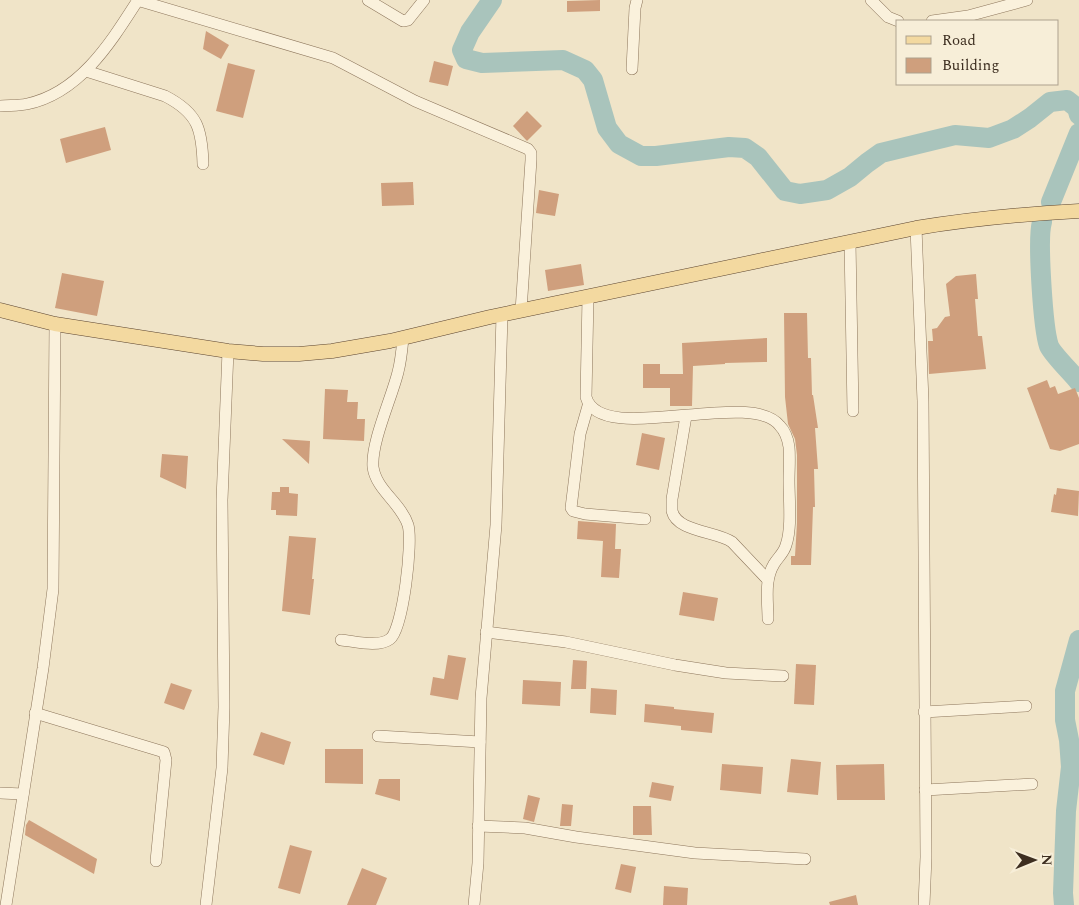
<svg xmlns="http://www.w3.org/2000/svg" width="1079" height="905" font-family="Spectral,serif">
<style>
.lines{fill:none;stroke-linecap:round;stroke-linejoin:round}
.river{stroke:#a9c4bc;stroke-width:20}
.building{fill:#cf9f7d}
.minor-casing{stroke:#8d765c;stroke-width:12}
.major-casing{stroke:#5b4430;stroke-width:15}
.minor{stroke:#faf1dc;stroke-width:11}
.major{stroke:#f3d9a0;stroke-width:14}
</style>
<rect width="100%" height="100%" fill="#f0e4c8"/>
<g class="lines">
<g class="river">
<polyline points="492,0 470,32 462,50 466,59 482,63 563,60 585,70 593,80 607,128 619,144 641,156 656,156 729,147 745,148 758,157 785,191 800,194 827,190 850,177 867,163 881,153 955,135 989,138 1013,129 1030,118 1050,102 1067,100 1077,108 1079,115"/>
<polyline points="1051,202 1079,133"/>
<path d="M 1042,222 C 1037,238 1043,329 1049,346 C 1053,355 1072,373 1079,382"/>
<polyline points="1064,905 1063,893 1066,811 1071,767 1069,740 1065,720 1065,691 1079,640"/>
</g>
</g>
<g class="building">
<polygon points="600,0 600,11 567,12 567,1"/>
<polygon points="206,31 229,45 221,59 203,49"/>
<polygon points="434,61 453,66 448,86 429,82"/>
<polygon points="228,63 255,70 243,118 216,111"/>
<polygon points="527,111 542,126 527,141 513,126"/>
<polygon points="105,127 111,150 66,163 60,139"/>
<polygon points="413,182 414,205 382,206 381,183"/>
<polygon points="539,190 559,194 555,216 536,213"/>
<polygon points="581,264 584,285 548,291 545,270"/>
<polygon points="62,273 104,281 97,316 55,308"/>
<polygon points="976,274 978,299 975,299 978,336 982,336 986,369 929,374 928,341 933,341 932,329 937,328 945,317 950,316 946,284 956,276"/>
<polygon points="784,313 807,313 808,358 811,358 812,395 813,395 818,428 815,428 818,469 814,469 815,507 813,507 811,565 791,565 791,556 795,556 797,523 797,455 795,439 788,424 785,397"/>
<polygon points="767,338 767,362 725,363 725,364 693,366 692,406 670,406 670,388 643,388 643,364 660,364 660,374 683,374 682,343"/>
<polygon points="1047,380 1050,388 1055,386 1058,394 1075,388 1079,398 1079,444 1060,451 1050,449 1027,388"/>
<polygon points="325,389 348,390 347,402 358,402 357,419 365,419 364,441 323,439"/>
<polygon points="642,433 665,438 659,470 636,465"/>
<polygon points="282,439 310,441 309,464"/>
<polygon points="162,454 188,456 186,489 160,477"/>
<polygon points="280,487 289,487 289,493 298,494 297,516 276,515 276,510 271,510 272,492 280,492"/>
<polygon points="1057,488 1079,491 1078,516 1051,512 1054,494 1056,495"/>
<polygon points="578,521 616,524 615,549 621,549 619,578 601,577 603,541 577,539"/>
<polygon points="289,536 316,538 312,579 314,579 310,615 282,611"/>
<polygon points="683,592 718,598 714,621 679,615"/>
<polygon points="448,655 466,658 458,700 430,695 433,677 444,679"/>
<polygon points="573,660 587,661 586,689 571,689"/>
<polygon points="796,664 816,665 814,705 794,704"/>
<polygon points="523,680 561,682 560,706 522,704"/>
<polygon points="171,683 192,690 184,710 164,703"/>
<polygon points="591,688 617,690 616,715 590,713"/>
<polygon points="645,704 674,707 674,709 714,713 712,733 681,730 681,726 644,722"/>
<polygon points="261,732 291,742 284,765 253,755"/>
<polygon points="325,749 363,749 363,784 325,783"/>
<polygon points="791,759 821,762 818,795 787,792"/>
<polygon points="722,764 763,767 761,794 720,790"/>
<polygon points="884,764 885,800 837,800 836,765"/>
<polygon points="379,779 400,779 400,801 375,794"/>
<polygon points="652,782 674,786 671,801 649,797"/>
<polygon points="528,795 540,798 534,822 523,819"/>
<polygon points="562,804 573,805 571,826 560,826"/>
<polygon points="633,806 651,806 652,835 633,835"/>
<polygon points="29,820 97,859 94,874 25,835 26,825"/>
<polygon points="290,845 312,851 300,894 278,888"/>
<polygon points="621,864 636,867 631,893 615,889"/>
<polygon points="362,868 387,878 376,905 347,905"/>
<polygon points="664,886 688,888 687,905 663,905"/>
<polygon points="856,895 858,905 830,905 829,902"/>
</g>
<g class="lines">
<g class="minor-casing">
<g id="minor">
<polyline points="137,0 333,58 415,101 528,149 531,153 531,160 521,311"/>
<polyline points="368,0 403,21 408,20 424,0"/>
<polyline points="871,0 888,17 898,21"/>
<polyline points="932,21 968,16 1027,0"/>
<polyline points="632,69 635,8 637,0"/>
<path d="M 86,71 L 165,96 C 198,113 202,129 203,164"/>
<path d="M 0,106 C 9,105 18,106 27,104 C 80,93 111,42 138,0"/>
<polyline points="916,228 923,401 926,857 924,905"/>
<polyline points="850,242 853,411"/>
<path d="M 588,297 L 586,397 C 600,448 751,387 780,426 C 785,431 788,440 789,447 C 790,458 789,470 789,481 C 789,500 792,528 786,545 C 784,553 778,557 774,564 C 764,580 768,602 768,619"/>
<polyline points="588,406 580,434 571,508 573,511 585,514 645,519"/>
<path d="M 686,416 L 672,499 C 672,503 672,507 672,511 C 677,532 716,531 732,542 L 768,580"/>
<polyline points="486,632 566,642 675,665 726,673 783,676"/>
<path d="M 341,640 C 354,641 378,648 390,639 C 403,629 413,542 408,525 C 401,503 376,490 373,467 C 371,442 392,397 398,372 C 401,361 402,349 403,338"/>
<polyline points="924,712 1026,706"/>
<polyline points="35,713 164,752 166,760 156,861"/>
<polyline points="378,736 480,742"/>
<polyline points="925,790 1032,784"/>
<polyline points="0,793 23,794"/>
<polyline points="478,826 525,828 576,837 695,853 805,859"/>
<polyline points="6,905 43,668 53,589 55,324"/>
<polyline points="206,905 222,768 224,707 222,500 228,351"/>
<polyline points="474,905 478,863 481,698 496,525 502,315"/>
</g>
</g>
<g class="major-casing">
<path id="major" d="M 0,310 L 55,324 L 228,351 L 263,354 L 299,354 L 332,351 L 390,341 L 490,317 L 916,228 C 970,219 1024,214 1079,211"/>
</g>
<use href="#minor" class="minor"/>
<use href="#major" class="major"/>
</g>
<rect x="896" y="20" width="162" height="65" fill="#f7eed8" stroke="#ada18e"/>
<rect x="906" y="36" width="25" height="8" fill="#f3d9a0" stroke="#ada18e"/>
<text x="942" y="45" font-size="15" fill="#3d2e20">Road</text>
<rect x="906" y="58" width="25" height="15" fill="#cf9f7d" stroke="#ada18e"/>
<text x="942" y="70" font-size="15" fill="#3d2e20">Building</text>
<g transform="translate(1034 860) rotate(89)" stroke="#f7eed8" stroke-width="4" paint-order="stroke">
<path d="M0-4L9 19L0 12L-9 19Z" fill="#3d2e20"/>
<text y="-8" font-size="14" font-weight="bold" text-anchor="middle" fill="#3d2e20">N</text>
</g>
</svg>
